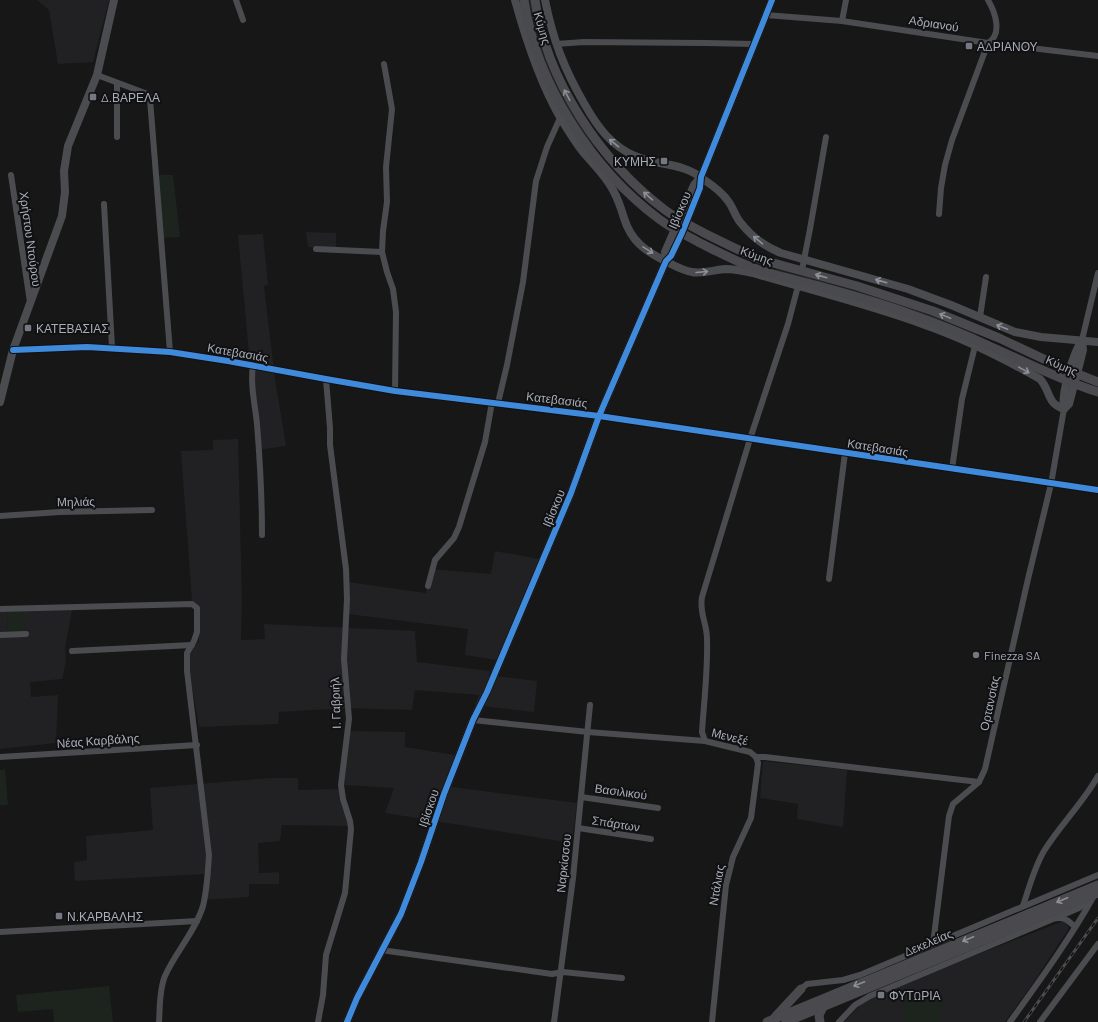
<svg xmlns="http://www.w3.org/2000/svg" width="1098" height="1022" font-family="Barlow,sans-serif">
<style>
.built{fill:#212123}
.green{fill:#1d241e}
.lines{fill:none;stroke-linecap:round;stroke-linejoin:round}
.minor{stroke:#4b4c50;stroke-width:6}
.tertiary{stroke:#4b4c50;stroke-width:8}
.secondary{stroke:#4a4a4e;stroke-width:9}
.rail-casing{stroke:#4b4c4f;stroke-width:3}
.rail{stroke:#111113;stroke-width:1.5;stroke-dasharray:4.5;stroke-linecap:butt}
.secondary-bridge{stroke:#4a4a4e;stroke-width:9}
.cycleway-casing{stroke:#111113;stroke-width:8}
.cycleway{stroke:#408adc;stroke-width:6}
.oneway{stroke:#8c8f98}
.oneway2{stroke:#8c9099}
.poi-dot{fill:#757880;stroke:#111113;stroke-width:1.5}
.labels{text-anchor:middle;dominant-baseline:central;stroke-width:4;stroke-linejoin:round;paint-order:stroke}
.street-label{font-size:12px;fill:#a8adb8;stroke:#111113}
.poi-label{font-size:12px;fill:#a8adb8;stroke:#111113;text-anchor:start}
</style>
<rect width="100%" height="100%" fill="#171717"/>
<g class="built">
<polygon points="37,0 109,0 93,62 58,64 49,10"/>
<polygon points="306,232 336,233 336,248 308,247"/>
<polygon points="263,234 268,285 264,286 275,379 286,446 258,450 238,235"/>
<polygon points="238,439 242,600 241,640 265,639 264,624 415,631 417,662 490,671 489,675 537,681 534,712 475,705 479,695 415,690 412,710 345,708 279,712 278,724 199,727 190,675 189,654 199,641 199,607 192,602 181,451 213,450 213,440"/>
<polygon points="495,551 539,559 496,660 465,655 468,629 348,614 347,582 426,593 430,569 491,574"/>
<polygon points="73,605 65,648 66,661 62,679 30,682 31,697 58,695 56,743 0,749 0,606 8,606 7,632 25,606"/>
<polygon points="349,731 405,732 405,747 455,755 444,786 577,803 572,843 385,813 394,788 344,785"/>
<polygon points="763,761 847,770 843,827 797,819 798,804 760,798"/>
<polygon points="270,778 298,778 298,790 344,789 352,826 282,825 280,841 258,843 259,873 279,872 279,884 249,884 249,897 202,900 205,874 75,881 74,862 87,860 86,836 153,830 150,788"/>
<polygon points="1061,922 1064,922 1068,925 1068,930 1031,986 1005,1022 844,1022 868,997"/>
</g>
<g class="green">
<path d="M 527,0 L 531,0 L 536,25 L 596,145 L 593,147 C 585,137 577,126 570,115 C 550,79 535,40 527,0 Z"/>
<polygon points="157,175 173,175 180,237 163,238"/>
<polygon points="776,267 894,300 978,333 976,336 775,271"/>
<polygon points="8,606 25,606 24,632 7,633"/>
<polygon points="5,769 8,805 0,805 0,770"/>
<polygon points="109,986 113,1022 54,1022 53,1009 18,1012 16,995"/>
<polygon points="905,996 943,1001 940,1022 904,1022"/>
</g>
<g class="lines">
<g class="minor">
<polyline points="236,0 243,20"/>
<polyline points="766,15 842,21 988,43 1098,56"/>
<polyline points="842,21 846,0"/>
<polyline points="556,44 584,42 706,43 754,44"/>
<polyline points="384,64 392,109 386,167 387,202 383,231 382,252 387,272 393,289 396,312 395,391"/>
<polyline points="97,75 145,93 148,94 150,99 170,352"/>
<polyline points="117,137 117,83"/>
<polyline points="11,175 30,302"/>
<polyline points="104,204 112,347"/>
<path d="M 939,214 L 941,188 L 945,165 L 952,140 L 988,43 C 1003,34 995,12 988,0"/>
<polyline points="316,249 382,252"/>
<polyline points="802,270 810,229 826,137"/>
<polyline points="980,317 986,277"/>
<polyline points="1082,340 1098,273"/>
<polyline points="13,350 87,347 170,352 228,361 326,379 395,391 599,416 1098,490"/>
<path d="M 253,365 C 250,385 255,404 257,424 C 260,461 262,498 262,535"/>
<polyline points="498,403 507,365 523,282 536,181 547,147 560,118"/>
<polyline points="952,469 962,399 975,346"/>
<polyline points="0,516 60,512 152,510"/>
<polyline points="829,579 845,453"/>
<polyline points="428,586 435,560 454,538 459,527 485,442 492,402"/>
<path d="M 0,609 L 192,604 L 197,608 L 197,632 L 194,641 L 187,653 L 187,671 L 209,855 C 208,872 207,890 203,906 C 195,932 175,953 165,976 C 159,990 160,1008 159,1022"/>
<polyline points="0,635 26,634"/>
<polyline points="72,651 192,645"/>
<polyline points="473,720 588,732 705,741 750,752 756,757 765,757 979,782"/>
<path d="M 705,741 L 702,732 C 704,701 708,670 707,639 C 707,623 699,613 702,597 L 750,439 L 788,324 L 798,286"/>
<polyline points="0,757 197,745"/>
<polyline points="581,797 658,808"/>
<polyline points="578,828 651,839"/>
<path d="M 1023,906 C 1029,888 1034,868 1044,851 C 1060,825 1083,803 1098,776"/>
<polyline points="1058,917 1079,908 1090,900"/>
<polyline points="0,932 197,921"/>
<polyline points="933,944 949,816 953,804 979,782 985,769 1028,579 1051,484 1064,409"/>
<polyline points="381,950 552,974 563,972 622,978"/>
<polyline points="801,989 807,984 843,980 860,975 1098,875"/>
<polyline points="318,1022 323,995 326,955 345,893 351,829 350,821 343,799 341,785 349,719 344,659 347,599 346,569 330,445 330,428 326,379"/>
<polyline points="554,1022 573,878 590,705"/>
<polyline points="712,1022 726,885 733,857 751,818 757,772 758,763 756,757"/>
<path d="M 839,1022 L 855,1005 L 870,996 L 1053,919 C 1063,916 1068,920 1075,927"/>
<path d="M 1010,1022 C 1040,980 1070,939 1095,894"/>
<polyline points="1040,1022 1098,944"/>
</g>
<g class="tertiary">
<path d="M 515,0 C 526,40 540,83 561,119 C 568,130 575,142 583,152 C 593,164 605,175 613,190 C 618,199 621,208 624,218 C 631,241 645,251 667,262 C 675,266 684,271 692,272 C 703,274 714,270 725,269 C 735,269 744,271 753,273 C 810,290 868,304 925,325 C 965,339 1003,358 1040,379 C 1051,391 1046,403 1064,409"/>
<path d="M 545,0 C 553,40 564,69 585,105 C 597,126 611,146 635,156 C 657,166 683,162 703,179 C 712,185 722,192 728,201 C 733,207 735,216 740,222 C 751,236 765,247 781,253 L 908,289 L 951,305 L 1015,332 L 1041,337 L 1098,342"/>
<polyline points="666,261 665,252 694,185 701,177"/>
<polyline points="0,402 13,350 62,216 65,192 64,171 68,146 97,75 114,0"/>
<polyline points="1064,409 1069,404 1080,362 1083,350 1082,340"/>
<path d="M 1064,409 C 1061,393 1073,354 1082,340"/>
<polyline points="347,1022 357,998 401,914 421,862 444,794 473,720 487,692 571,493 599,416 666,261 671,256 682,233 700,188 701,177 772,0"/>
</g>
<g class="secondary">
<path d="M 524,0 C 536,83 592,169 659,219 C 672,229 686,235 700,243 C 718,252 735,261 754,268 C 772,275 792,279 811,284 C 844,293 878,302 910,314 C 939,324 968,336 996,349 C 1030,364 1063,381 1098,392"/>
<path d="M 535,0 C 546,80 601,162 665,210 C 677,219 691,226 704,233 C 722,242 740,251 759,259 L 857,286 L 933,311 L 999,338 L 1063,368 L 1098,382"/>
<polyline points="775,1017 801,989"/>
<polyline points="767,1022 1098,885"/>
<polyline points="786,1022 1006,931"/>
<polyline points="820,1022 819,1015 823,1007"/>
</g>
<g class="rail-casing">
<polyline id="rail" points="1024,1022 1098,918"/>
</g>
<use href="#rail" class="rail"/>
<polyline class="secondary-bridge" points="1006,931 1098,893"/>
<g class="cycleway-casing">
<g id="cycleway">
<polyline points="13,350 87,347 170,352 228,361 326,379 395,391 599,416 1098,490"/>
<polyline points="347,1022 357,998 401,914 421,862 444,794 473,720 487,692 571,493 599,416 666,261 671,256 682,233 700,188 701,177 772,0"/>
</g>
</g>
<use href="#cycleway" class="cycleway"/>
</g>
<defs><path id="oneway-shaft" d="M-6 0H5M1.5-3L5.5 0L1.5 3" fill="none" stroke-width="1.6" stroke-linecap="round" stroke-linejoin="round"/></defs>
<g class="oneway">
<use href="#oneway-shaft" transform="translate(567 95) rotate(-118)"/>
<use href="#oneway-shaft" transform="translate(648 196) rotate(-139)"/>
<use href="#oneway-shaft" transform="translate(821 276) rotate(-164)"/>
<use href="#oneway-shaft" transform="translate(945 316) rotate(-158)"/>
<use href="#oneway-shaft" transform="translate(1062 900) rotate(157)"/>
<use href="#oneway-shaft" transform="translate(968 939) rotate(157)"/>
<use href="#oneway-shaft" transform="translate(859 984) rotate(158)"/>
</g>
<g class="oneway2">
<use href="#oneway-shaft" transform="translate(614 143) rotate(-140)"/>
<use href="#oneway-shaft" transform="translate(758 240) rotate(-140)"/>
<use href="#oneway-shaft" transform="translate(648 250) rotate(32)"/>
<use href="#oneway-shaft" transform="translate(702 272) rotate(-5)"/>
<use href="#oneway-shaft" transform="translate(881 281) rotate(-164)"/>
<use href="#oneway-shaft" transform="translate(1002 327) rotate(-158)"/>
<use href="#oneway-shaft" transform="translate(1024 370) rotate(29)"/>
</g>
<g class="poi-dot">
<rect x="965" y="42" width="8" height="8" rx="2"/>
<rect x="89" y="93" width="8" height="8" rx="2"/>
<rect x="660" y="157" width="8" height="8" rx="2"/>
<rect x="24" y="324" width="8" height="8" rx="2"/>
<circle cx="976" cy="655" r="4"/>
<rect x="55" y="912" width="8" height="8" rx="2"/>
<rect x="877" y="991" width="8" height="8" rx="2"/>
</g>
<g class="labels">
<g class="street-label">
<text transform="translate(934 23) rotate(9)">Αδριανού</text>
<text transform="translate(543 28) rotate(74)">Κύμης</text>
<text transform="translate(679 210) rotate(-67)">Ιβίσκου</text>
<text transform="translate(31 239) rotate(82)">Χρήστου Ντούρου</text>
<text transform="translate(757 255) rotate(20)">Κύμης</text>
<text transform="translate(238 352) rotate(10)">Κατεβασιάς</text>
<text transform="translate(1062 365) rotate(24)">Κύμης</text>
<text transform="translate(557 399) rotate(7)">Κατεβασιάς</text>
<text transform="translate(878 447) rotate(9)">Κατεβασιάς</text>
<text transform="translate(76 501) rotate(-1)">Μηλιάς</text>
<text transform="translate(553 508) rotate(-67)">Ιβίσκου</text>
<text transform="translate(335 703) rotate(-92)">Ι. Γαβριήλ</text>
<text transform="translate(989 703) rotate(-78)">Ορτανσίας</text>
<text transform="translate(730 736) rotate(14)">Μενεξέ</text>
<text transform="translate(98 740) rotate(-4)">Νέας Καρβάλης</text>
<text transform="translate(621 791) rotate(8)">Βασιλικού</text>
<text transform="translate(428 808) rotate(-71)">Ιβίσκου</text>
<text transform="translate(616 823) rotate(9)">Σπάρτων</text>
<text transform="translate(563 863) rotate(-84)">Ναρκίσσου</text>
<text transform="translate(716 885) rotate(-80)">Ντάλιας</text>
<text transform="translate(928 942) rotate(-23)">Δεκελείας</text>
</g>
<g class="poi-label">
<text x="977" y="46">ΑΔΡΙΑΝΟΥ</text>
<text x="101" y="97">Δ.ΒΑΡΕΛΑ</text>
<text x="656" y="161" text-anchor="end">ΚΥΜΗΣ</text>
<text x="36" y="328">ΚΑΤΕΒΑΣΙΑΣ</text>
<text x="984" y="655">Finezza SA</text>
<text x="67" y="916">Ν.ΚΑΡΒΑΛΗΣ</text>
<text x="889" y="995">ΦΥΤΩΡΙΑ</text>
</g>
</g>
</svg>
